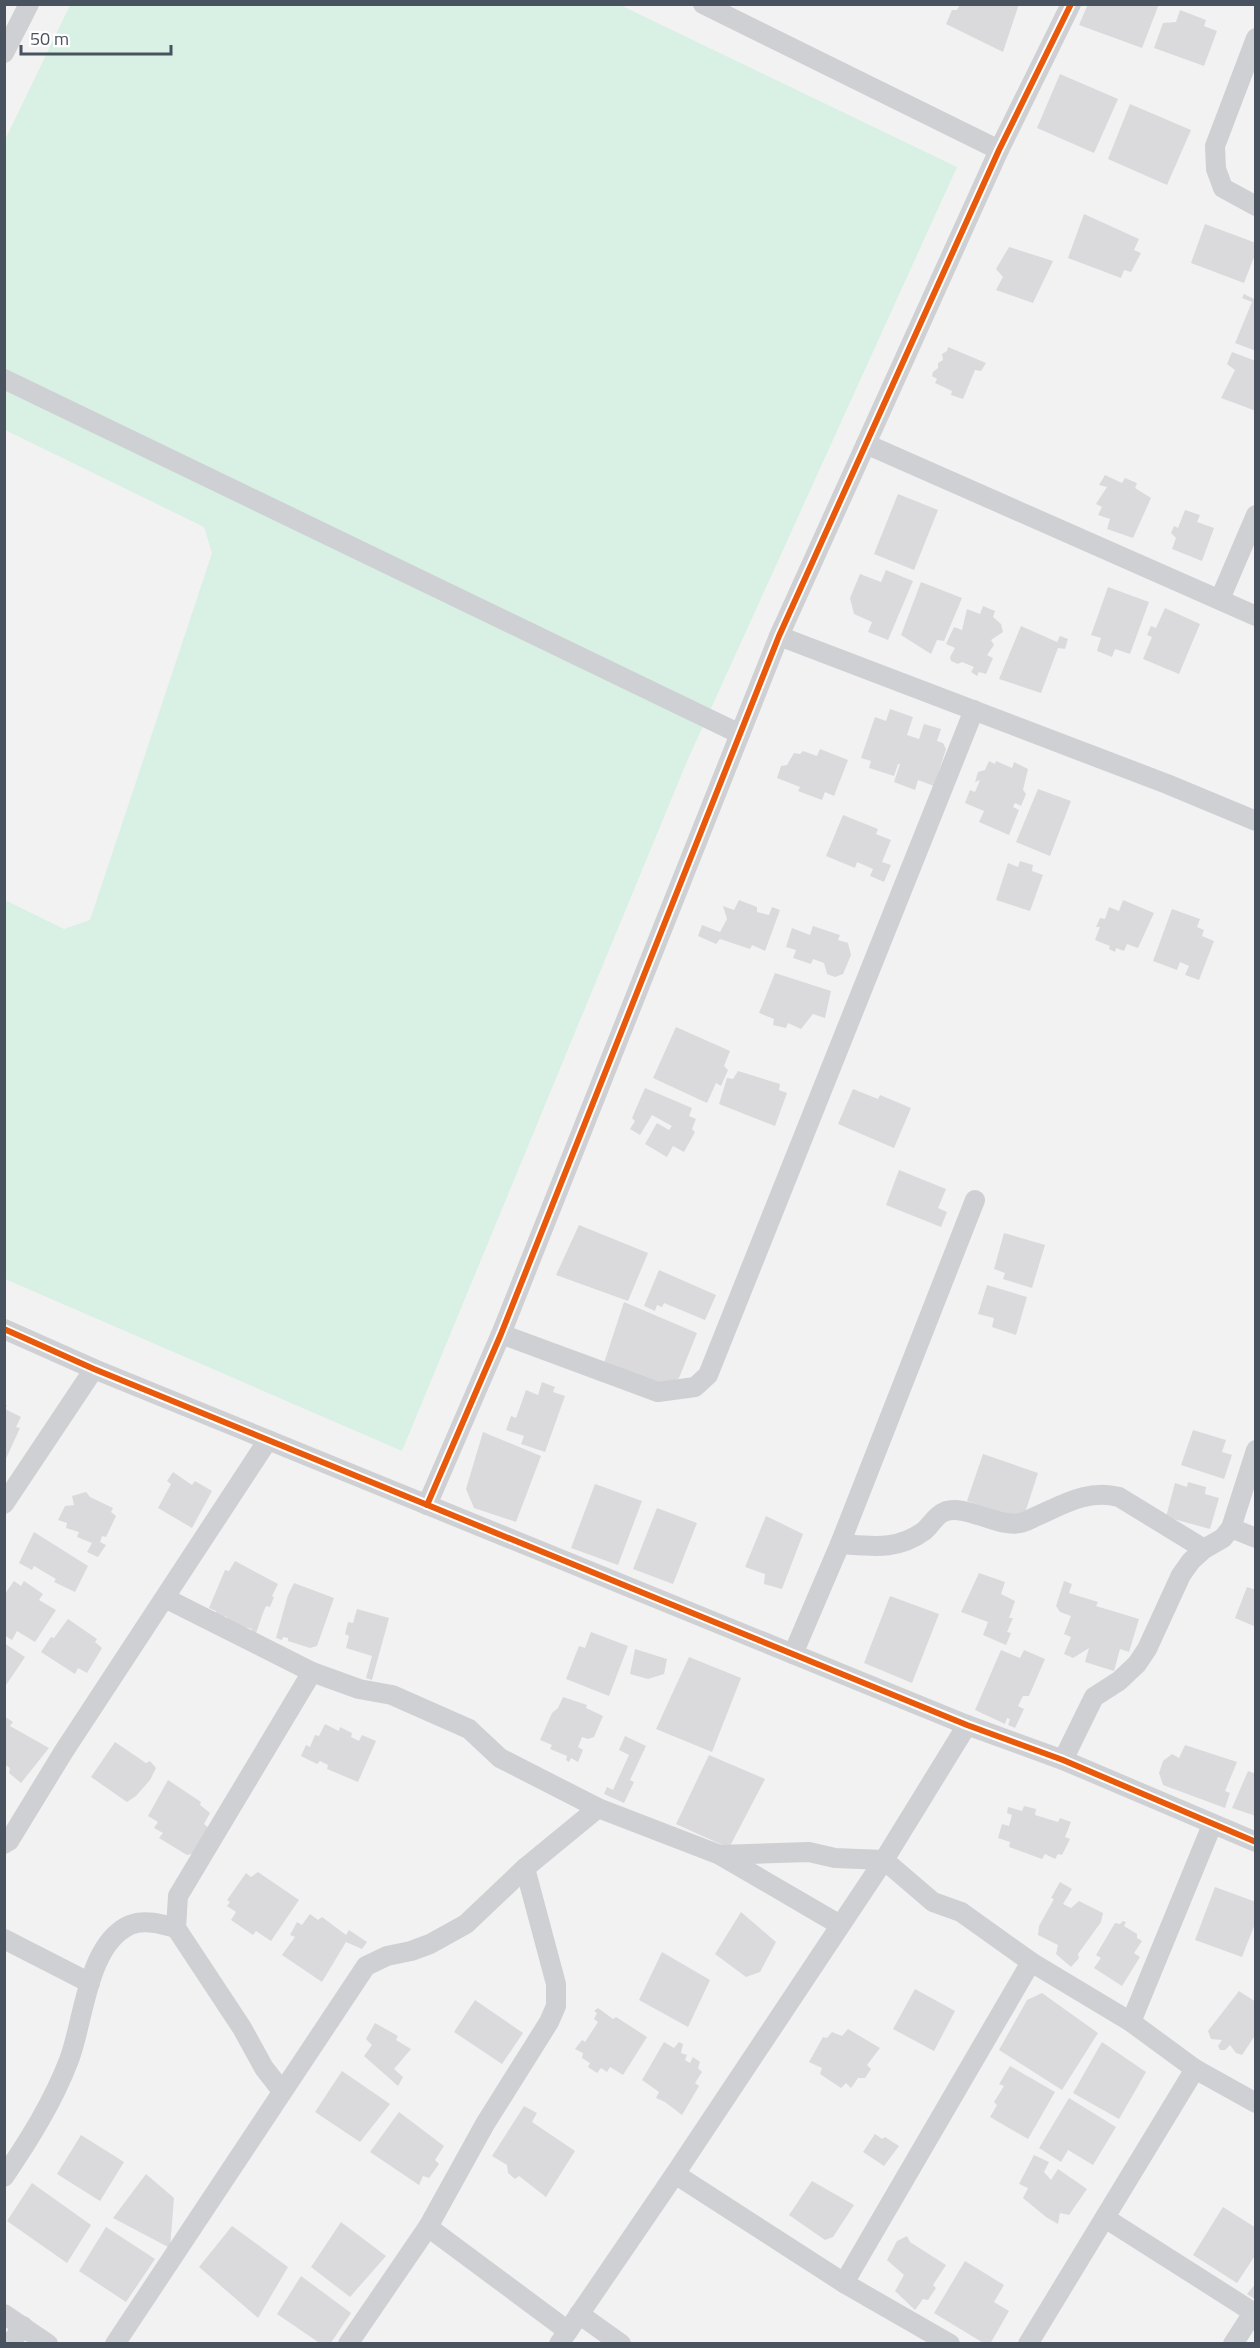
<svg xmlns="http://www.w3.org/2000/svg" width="1260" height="2348" font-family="'Titillium Web',sans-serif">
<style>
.green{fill:#d8f1e4}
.building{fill:#dadadd}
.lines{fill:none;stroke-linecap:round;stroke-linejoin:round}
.street{stroke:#ced0d3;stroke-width:20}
.cycleway-casing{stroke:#fff;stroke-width:10}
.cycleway{stroke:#e8590c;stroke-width:6}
</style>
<rect width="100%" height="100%" fill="#f3f2f2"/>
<polygon class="green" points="618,4 957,167 688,759 402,1451 5,1279 5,900 64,929 90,920 212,553 204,527 5,430 4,142 70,5"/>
<g class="building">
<polygon points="960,4 1019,4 1003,52 946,24 952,10 957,10"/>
<polygon points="1088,4 1159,4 1142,48 1079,25"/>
<polygon points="1180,10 1206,20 1204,26 1217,31 1204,66 1154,48 1163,23 1176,22"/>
<polygon points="1060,74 1118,99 1094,153 1037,128"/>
<polygon points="1130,104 1191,130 1167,185 1108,159"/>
<polygon points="1084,214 1139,239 1134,250 1141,253 1131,272 1124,270 1121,278 1068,258"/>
<polygon points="1205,224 1256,243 1256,252 1244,283 1191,263"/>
<polygon points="1009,247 1053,261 1033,303 996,290 1003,277 996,269"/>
<polygon points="1244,294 1256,300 1256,351 1235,343 1252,302 1242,298"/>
<polygon points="948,347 986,363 981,371 975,370 963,399 951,395 952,391 935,383 937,379 932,376 933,372 938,368 938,363 943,360 942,354 947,351"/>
<polygon points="1232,352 1256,361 1256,411 1221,398 1235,370 1227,364"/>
<polygon points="1105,475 1122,483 1125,478 1137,483 1135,488 1151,498 1133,538 1107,529 1110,519 1098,515 1102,507 1096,504 1107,487 1099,485"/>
<polygon points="898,494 938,510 914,570 874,554"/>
<polygon points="1185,510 1200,515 1197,522 1214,528 1202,561 1172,549 1176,538 1171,533 1174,526 1178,528"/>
<polygon points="886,570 913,581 888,640 868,632 872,622 854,614 850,598 860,574 881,582"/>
<polygon points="921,582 962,598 944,641 937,640 931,654 901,635"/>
<polygon points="1108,587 1149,602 1130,654 1115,649 1112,657 1097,651 1101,638 1091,635"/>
<polygon points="983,606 995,611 993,617 1001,624 1003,632 991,640 994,645 987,655 993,658 986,674 979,672 977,676 971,672 974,667 962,662 958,664 951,661 950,657 955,648 946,644 954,627 962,630 967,609 980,614"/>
<polygon points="1165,608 1200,624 1179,674 1143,659 1152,637 1147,635 1151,626 1156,628"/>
<polygon points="1021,626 1057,642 1060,636 1068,639 1065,649 1058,648 1041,693 999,679"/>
<polygon points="890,709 913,717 907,735 919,739 924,724 941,729 937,741 943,743 946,749 934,786 918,780 915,790 894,782 900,764 898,764 894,776 869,768 871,761 861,758 875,717 886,721"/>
<polygon points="820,749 848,760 834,796 825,792 822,800 798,791 800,787 777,778 781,766 787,765 794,753 800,754 803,751 817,756"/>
<polygon points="989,761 995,764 996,761 1012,768 1014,762 1028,769 1023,790 1026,794 1021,806 1015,803 1013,807 1019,810 1009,835 979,822 984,811 965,803 970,790 975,792 980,780 975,782 978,772 985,770"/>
<polygon points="1038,789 1071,801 1050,856 1016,842"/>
<polygon points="843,815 878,829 876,834 891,840 882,862 891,865 884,882 870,876 873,869 857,862 855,868 826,856"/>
<polygon points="1020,861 1033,865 1032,871 1043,875 1030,911 996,900 1008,863 1018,867"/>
<polygon points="739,900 757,907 757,912 769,915 772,907 780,910 765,951 752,945 750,949 720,939 716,944 698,936 702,925 720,932 727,919 723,906 734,910"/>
<polygon points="1123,900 1154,913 1138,948 1127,944 1124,951 1116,948 1115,952 1109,949 1110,946 1095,940 1100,927 1096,927 1100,918 1105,919 1109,907 1119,911"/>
<polygon points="1172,909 1200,919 1197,927 1204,930 1202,936 1214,941 1199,980 1185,975 1189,966 1180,962 1177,970 1153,961"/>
<polygon points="813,926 840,935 838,940 848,943 851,955 843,974 835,977 827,974 824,963 813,959 811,964 793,958 796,950 786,947 792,928 810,935"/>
<polygon points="775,973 831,991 825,1018 813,1014 801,1029 788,1023 786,1028 773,1025 774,1019 759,1013"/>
<polygon points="676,1027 730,1051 724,1066 728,1070 721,1086 716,1083 707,1103 653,1078"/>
<polygon points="738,1071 780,1084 779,1090 787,1093 775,1126 719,1104 727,1078 733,1079"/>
<polygon points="645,1088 692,1108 689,1116 696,1119 692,1129 695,1132 684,1152 673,1146 667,1157 645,1144 657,1123 669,1130 672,1126 652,1115 640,1135 630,1129 635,1121 632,1118"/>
<polygon points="853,1089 878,1099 880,1095 911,1108 894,1148 838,1124"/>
<polygon points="899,1170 946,1189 938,1208 947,1212 941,1227 886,1205"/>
<polygon points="579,1225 648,1253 628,1301 556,1275"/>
<polygon points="1004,1233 1045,1245 1032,1288 1003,1279 1005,1273 994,1269"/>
<polygon points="659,1270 716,1295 705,1320 664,1303 662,1307 657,1305 655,1311 644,1306"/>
<polygon points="987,1285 1027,1297 1016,1335 992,1327 994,1318 978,1314"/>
<polygon points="624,1302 697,1333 679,1378 667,1385 604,1363"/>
<polygon points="542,1382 555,1387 553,1392 565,1396 545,1452 521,1444 524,1436 506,1430 511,1416 516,1418 526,1390 538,1395"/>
<polygon points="4,1404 7,1405 5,1409 21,1417 16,1427 20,1428 4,1463"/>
<polygon points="1193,1430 1226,1440 1222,1452 1232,1455 1224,1479 1181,1465"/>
<polygon points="483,1432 541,1456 516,1522 474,1508 466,1489"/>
<polygon points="983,1454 1038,1473 1023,1519 967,1501"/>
<polygon points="173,1472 192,1485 195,1481 212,1491 192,1528 158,1508 171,1484 167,1481"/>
<polygon points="1188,1482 1206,1487 1205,1494 1219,1498 1210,1529 1166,1517 1175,1483 1187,1487"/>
<polygon points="595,1484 642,1501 618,1565 571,1548"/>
<polygon points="86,1492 90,1497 113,1508 111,1512 116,1516 106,1537 102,1536 100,1542 106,1545 98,1557 87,1552 92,1543 77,1537 79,1532 66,1528 67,1523 58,1520 65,1506 74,1505 72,1496"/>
<polygon points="657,1508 697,1523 673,1584 633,1569"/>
<polygon points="766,1516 803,1534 782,1589 764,1584 765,1574 745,1567"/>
<polygon points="34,1532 88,1566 75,1592 54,1582 56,1579 34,1566 32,1570 19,1563"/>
<polygon points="235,1561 278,1584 272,1596 274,1597 270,1607 266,1606 263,1613 255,1636 249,1635 252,1629 227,1622 227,1617 215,1615 216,1611 209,1608 225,1570 229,1571"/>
<polygon points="979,1573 1005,1582 1001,1594 1015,1601 1009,1618 1013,1618 1007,1632 1011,1633 1006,1645 983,1635 988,1622 961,1612"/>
<polygon points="14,1581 21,1586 24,1581 43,1594 39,1600 56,1610 35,1642 17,1631 12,1640 4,1635 4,1595"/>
<polygon points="1064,1581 1072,1584 1069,1593 1098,1602 1096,1606 1139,1619 1129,1652 1120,1649 1114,1671 1085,1662 1089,1648 1073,1658 1064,1654 1071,1637 1064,1634 1071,1616 1060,1612 1056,1606"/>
<polygon points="294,1583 334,1598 317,1646 310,1648 288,1641 288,1638 283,1637 282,1640 276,1638 288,1595"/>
<polygon points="1247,1587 1256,1590 1256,1627 1235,1618"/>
<polygon points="890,1596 939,1614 912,1683 864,1663"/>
<polygon points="357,1609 389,1618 372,1680 366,1678 372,1656 346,1648 349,1636 345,1634 348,1622 353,1623"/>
<polygon points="68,1619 97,1639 95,1642 102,1648 87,1673 78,1668 75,1674 41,1652 51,1637 54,1638"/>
<polygon points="591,1632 628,1646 609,1696 566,1679 579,1646 585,1648"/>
<polygon points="4,1643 25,1657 4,1688"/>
<polygon points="635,1649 667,1659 664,1674 648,1679 630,1674"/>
<polygon points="1001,1650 1020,1658 1024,1650 1045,1659 1029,1696 1023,1696 1018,1706 1024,1709 1015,1728 1008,1725 1010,1719 1007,1718 1005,1724 975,1710"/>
<polygon points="689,1657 741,1678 712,1752 656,1729"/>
<polygon points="563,1697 587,1705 586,1708 603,1716 594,1737 588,1739 582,1737 578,1747 583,1750 578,1762 571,1758 569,1762 566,1760 567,1756 550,1749 552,1745 540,1740 552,1713 558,1708"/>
<polygon points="4,1716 13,1722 10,1726 49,1748 21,1783 9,1773 10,1768 4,1764"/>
<polygon points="325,1724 339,1731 340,1727 352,1733 351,1737 359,1741 362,1735 376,1741 358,1782 327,1769 328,1765 320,1761 317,1764 301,1756 306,1745 310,1747 315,1735 319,1736"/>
<polygon points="625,1736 646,1746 630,1780 634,1782 624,1803 604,1794 607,1787 613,1790 629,1755 619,1750"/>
<polygon points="115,1742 146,1763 150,1761 156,1768 150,1780 136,1796 127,1802 91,1777"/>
<polygon points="1185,1745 1237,1762 1225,1791 1230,1793 1225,1808 1163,1785 1159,1773 1163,1761 1172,1754 1179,1758"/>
<polygon points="709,1755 765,1779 729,1848 676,1824"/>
<polygon points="1248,1771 1256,1774 1256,1820 1253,1815 1232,1808"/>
<polygon points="168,1780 201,1802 200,1805 210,1813 204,1824 210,1829 195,1853 187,1855 159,1838 163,1833 154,1828 158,1822 148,1816"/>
<polygon points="1024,1806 1036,1809 1035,1815 1058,1822 1060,1818 1071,1822 1065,1837 1070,1839 1062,1855 1058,1854 1055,1859 1045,1854 1042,1859 1009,1847 1010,1842 998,1838 1002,1824 1009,1826 1012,1815 1007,1813 1008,1807 1022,1811"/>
<polygon points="258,1872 299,1900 271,1941 256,1931 253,1935 231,1920 236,1912 227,1906 230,1902 227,1900 246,1873 251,1877"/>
<polygon points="1060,1882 1072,1889 1063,1904 1071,1908 1079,1901 1103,1913 1101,1922 1078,1954 1079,1958 1071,1967 1056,1954 1058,1945 1038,1935 1039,1926 1054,1899 1051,1898"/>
<polygon points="1215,1887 1256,1902 1256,1921 1242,1957 1195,1940"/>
<polygon points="741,1912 776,1942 760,1972 746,1977 715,1954"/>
<polygon points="310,1914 318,1920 322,1917 346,1935 349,1930 367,1942 362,1949 346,1942 322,1982 282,1955 295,1937 290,1935 297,1922 302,1925"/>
<polygon points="1123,1921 1126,1922 1124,1926 1137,1934 1137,1938 1142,1941 1134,1953 1140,1957 1122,1986 1094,1968 1101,1958 1096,1955 1115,1923 1120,1924"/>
<polygon points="662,1952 710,1980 688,2027 639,2000"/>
<polygon points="915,1989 955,2011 934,2051 893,2029"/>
<polygon points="1239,1991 1256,2002 1256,2034 1242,2055 1236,2053 1230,2045 1225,2050 1220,2050 1218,2046 1222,2040 1211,2039 1208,2031"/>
<polygon points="1042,1993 1098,2033 1062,2090 999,2050 1027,2000"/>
<polygon points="475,2000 523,2033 502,2064 454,2032"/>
<polygon points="598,2008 613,2019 616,2017 647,2037 623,2075 610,2067 607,2072 601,2068 597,2073 588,2067 590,2063 582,2058 583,2053 575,2049 582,2040 585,2042 598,2022 594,2019 597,2013 594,2011"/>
<polygon points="375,2023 398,2036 396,2040 411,2049 394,2069 403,2077 398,2086 364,2056 372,2045 366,2039"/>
<polygon points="848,2029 880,2048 867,2065 871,2069 865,2078 858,2078 851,2088 846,2083 841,2088 820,2074 822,2068 809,2062 823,2037 827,2038 832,2032 842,2036"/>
<polygon points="664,2042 674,2048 679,2042 683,2044 681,2053 687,2055 685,2060 690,2063 693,2057 700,2062 698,2068 702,2072 695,2083 699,2086 682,2115 665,2102 656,2098 659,2092 642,2080"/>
<polygon points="1102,2042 1146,2072 1119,2119 1073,2093"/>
<polygon points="1010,2066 1055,2092 1028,2139 990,2117 997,2105 994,2102 1004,2086 999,2084"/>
<polygon points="342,2071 390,2104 360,2142 315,2112"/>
<polygon points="1069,2098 1116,2127 1093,2165 1068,2150 1061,2162 1039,2148"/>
<polygon points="524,2106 537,2113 532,2122 575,2151 546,2197 519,2176 515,2179 508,2173 507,2165 492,2156"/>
<polygon points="399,2112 444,2146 435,2160 439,2164 429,2178 423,2176 419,2185 370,2152"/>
<polygon points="875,2134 882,2139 885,2137 899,2146 884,2166 863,2152"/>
<polygon points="81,2135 124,2162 100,2201 57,2174"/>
<polygon points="1034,2155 1049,2162 1044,2172 1051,2180 1058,2169 1087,2189 1069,2215 1060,2213 1058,2224 1046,2217 1023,2198 1028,2188 1019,2184"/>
<polygon points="146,2174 174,2198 170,2248 113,2218"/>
<polygon points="812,2181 854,2205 833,2237 825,2240 789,2215"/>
<polygon points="32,2183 91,2225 67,2263 7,2221"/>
<polygon points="1223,2207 1256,2228 1256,2254 1237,2283 1193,2255"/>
<polygon points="341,2222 386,2256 350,2297 311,2267"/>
<polygon points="232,2226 288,2267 258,2318 199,2267"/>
<polygon points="106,2227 155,2259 126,2302 79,2271"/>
<polygon points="907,2236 910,2242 946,2265 933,2285 936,2288 928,2300 923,2299 915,2310 895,2291 904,2275 887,2260 897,2241"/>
<polygon points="965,2261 1004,2285 994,2302 1009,2311 990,2344 985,2344 934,2313"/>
<polygon points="301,2276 351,2313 330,2344 321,2344 277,2314"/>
<polygon points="1256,2283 1256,2300 1247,2294"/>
</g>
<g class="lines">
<g class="street">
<polyline points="703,4 999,150"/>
<polyline points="1256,38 1215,146 1216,169 1223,188 1256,206"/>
<polyline points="4,53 29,4"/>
<polyline points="4,379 740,734"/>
<polyline points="866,444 1256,616"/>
<polyline points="1220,599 1256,515"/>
<polyline points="779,636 1167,784 1256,821"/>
<polyline points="4,1329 94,1369 967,1725 1063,1760 1256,1842"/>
<polyline points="501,1334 658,1392 695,1387 708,1375 974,710"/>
<polyline points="4,1504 94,1369"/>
<polyline points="427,1505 501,1334 779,636 999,150 1071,4"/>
<polyline points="1231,1528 1256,1538"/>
<path d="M 840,1544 C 871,1546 897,1551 924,1531 C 930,1526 936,1515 944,1512 C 964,1503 998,1528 1020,1523 C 1026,1522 1032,1518 1037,1516 C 1064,1504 1089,1489 1119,1497 L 1204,1549"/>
<polyline points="165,1598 312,1672 359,1689 392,1695 469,1729 500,1758 598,1808 720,1855 809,1852 835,1858 884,1860 933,1902 961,1912 1031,1962 1131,2022 1195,2069 1256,2103"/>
<polyline points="793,1654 840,1544 975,1200"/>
<polyline points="1063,1760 1094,1697 1119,1681 1137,1664 1147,1649 1181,1575 1191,1561 1204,1549 1223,1538 1231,1528 1256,1450"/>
<polyline points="4,1844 9,1841 64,1751 268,1440"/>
<polyline points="720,1855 840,1925"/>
<polyline points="4,1939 90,1983"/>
<polyline points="1131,2022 1212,1825"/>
<polyline points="282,2091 264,2068 242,2028 176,1928 178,1896 312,1672"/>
<polyline points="675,2174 844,2283 1031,1962"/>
<path d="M 4,2177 C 29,2140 53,2102 69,2060 C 84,2021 87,1944 130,1925 C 145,1919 162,1924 176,1928"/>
<polyline points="1105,2218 1256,2314"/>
<polyline points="428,2227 568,2331"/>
<polyline points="844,2283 950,2344"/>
<polyline points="4,2314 48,2344"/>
<polyline points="579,2314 621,2344"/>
<polyline points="10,2344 23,2326"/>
<polyline points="115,2344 366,1966 387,1956 411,1951 430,1944 466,1924 525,1868 598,1808"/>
<polyline points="348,2344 428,2227 485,2124 549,2022 556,2006 556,1984 525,1868"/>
<polyline points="559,2344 675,2174 884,1860 967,1725"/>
<polyline points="1028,2344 1195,2069"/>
<polyline points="1233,2344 1253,2313"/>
</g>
<g class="cycleway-casing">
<g id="cycleway">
<polyline points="4,1329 94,1369 967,1725 1063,1760 1256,1842"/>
<polyline points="427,1505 501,1334 779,636 999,150 1071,4"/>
</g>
</g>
<use href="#cycleway" class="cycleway"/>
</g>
<rect width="1260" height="2348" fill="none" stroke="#49525f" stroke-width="12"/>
<path d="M21 45v9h150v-9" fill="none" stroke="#49525f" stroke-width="3"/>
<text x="30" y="45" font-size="18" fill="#49525f" stroke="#ffffff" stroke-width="4.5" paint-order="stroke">50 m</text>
</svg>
